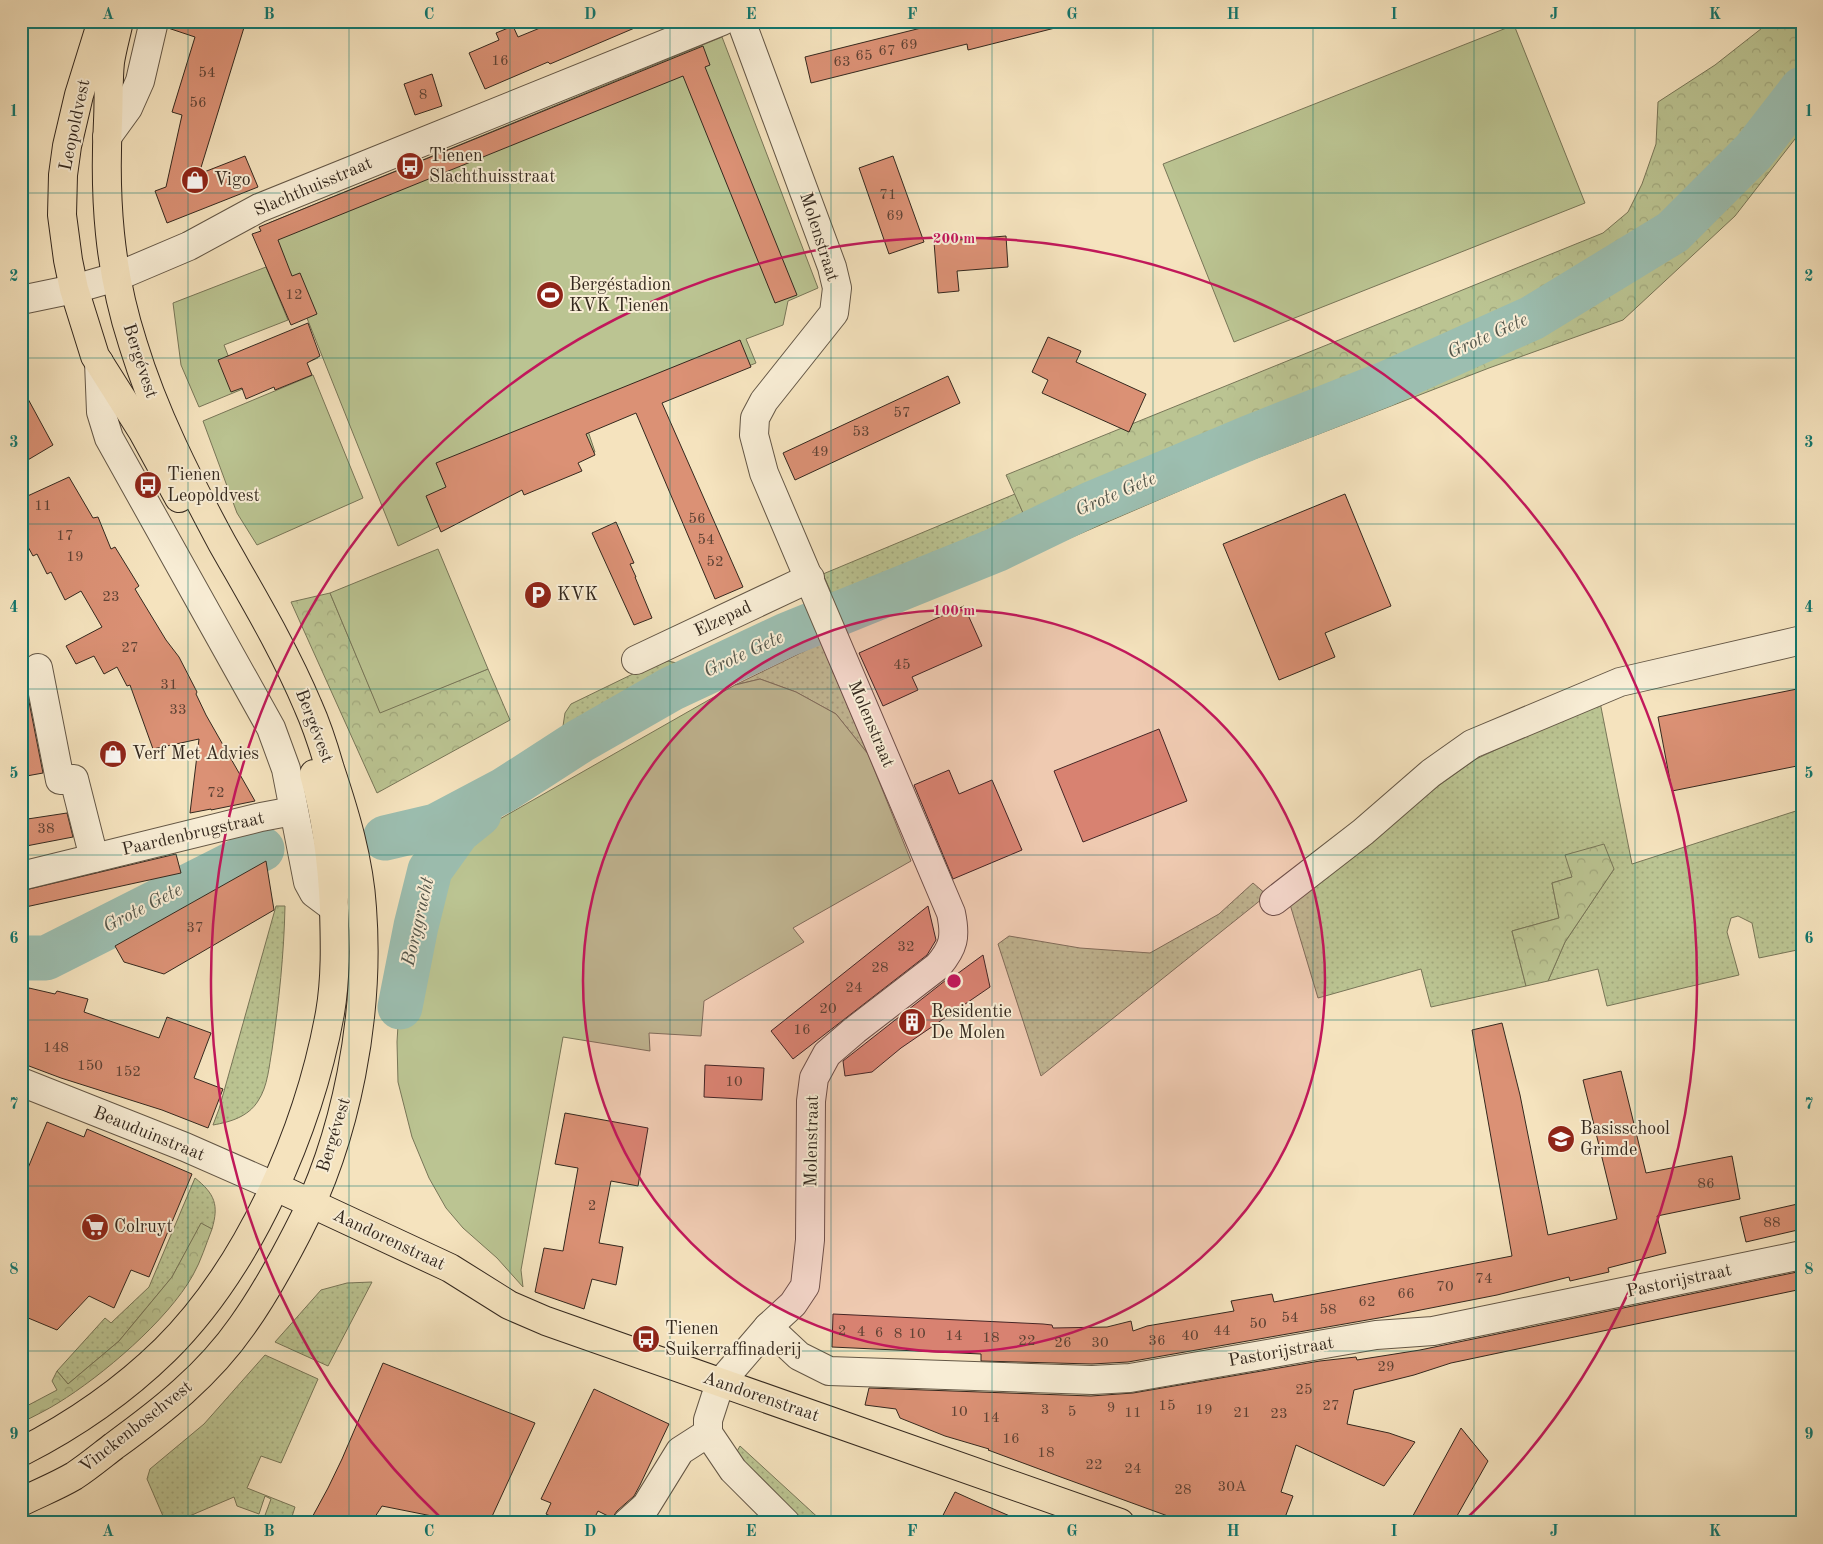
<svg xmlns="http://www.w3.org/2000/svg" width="1823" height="1544" font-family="'Old Standard TT',serif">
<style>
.grass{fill:url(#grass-dots);stroke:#787658}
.forest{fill:url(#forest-crowns);stroke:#787658}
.garden{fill:#bbc492;stroke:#787658}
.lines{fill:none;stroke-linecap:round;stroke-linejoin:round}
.river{stroke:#9cbeb0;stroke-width:45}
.building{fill:#db9175;stroke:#34281e}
.minor-casing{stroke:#645746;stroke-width:30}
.major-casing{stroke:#34281e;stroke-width:30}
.minor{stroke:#f8edd5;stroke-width:28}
.major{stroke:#f5e3be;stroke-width:28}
.grid{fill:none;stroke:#0f766e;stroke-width:1;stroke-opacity:0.55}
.ring{fill:none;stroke:#c2185b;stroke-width:2.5}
.labels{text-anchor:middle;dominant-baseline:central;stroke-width:4;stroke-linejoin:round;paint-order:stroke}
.number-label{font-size:15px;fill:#5e4234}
.street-label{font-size:18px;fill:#34281e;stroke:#f8edd5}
.poi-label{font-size:18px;fill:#34281e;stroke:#f8edd5;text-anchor:start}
.water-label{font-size:19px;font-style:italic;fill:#53554a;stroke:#f8edd5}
.centre{fill:#c2185b;stroke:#f8edd5;stroke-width:2.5}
.ring-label{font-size:15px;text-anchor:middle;font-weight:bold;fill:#c2185b;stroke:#f8edd5;stroke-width:4;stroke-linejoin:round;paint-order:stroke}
.neatline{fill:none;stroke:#0f766e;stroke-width:2}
.grid-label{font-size:16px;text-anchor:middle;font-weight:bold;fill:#0f766e}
</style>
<defs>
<pattern id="grass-dots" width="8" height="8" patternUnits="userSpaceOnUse" patternTransform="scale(1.25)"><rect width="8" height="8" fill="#bbc492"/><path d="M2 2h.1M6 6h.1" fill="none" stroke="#a1a87d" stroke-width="1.8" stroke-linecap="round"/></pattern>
<pattern id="forest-crowns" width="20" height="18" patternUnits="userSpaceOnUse" patternTransform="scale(1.25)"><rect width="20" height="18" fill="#bbc492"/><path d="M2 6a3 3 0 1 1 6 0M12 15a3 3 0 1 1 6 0" fill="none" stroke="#a1a87d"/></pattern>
</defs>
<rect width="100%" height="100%" fill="#f5e3be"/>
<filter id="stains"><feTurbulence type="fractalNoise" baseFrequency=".004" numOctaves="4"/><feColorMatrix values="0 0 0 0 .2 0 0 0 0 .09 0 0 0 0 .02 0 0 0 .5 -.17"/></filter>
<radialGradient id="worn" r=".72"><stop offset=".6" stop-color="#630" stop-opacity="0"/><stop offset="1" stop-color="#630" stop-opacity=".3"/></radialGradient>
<g class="grass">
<polygon points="1015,494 1024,515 1036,510 1039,519 836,604 823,574"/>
<polygon points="821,643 868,754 836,714 796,692 760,679 735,685"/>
<polygon points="668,661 690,666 642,693 563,726 565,713 571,704 639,671"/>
<polygon points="1600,702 1632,864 1802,809 1802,949 1759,958 1752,923 1738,916 1731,918 1727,932 1739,975 1607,1006 1598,969 1548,981 1565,942 1614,869 1572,877 1552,883 1559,918 1512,931 1526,986 1431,1007 1421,969 1318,998 1289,901 1360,842 1476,759"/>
<polygon points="1253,883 1267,895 1041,1076 998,944 1009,936 1080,948 1150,953 1219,914"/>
<path d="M 276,906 L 285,906 C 284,954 279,1001 272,1050 C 269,1066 268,1086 258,1101 C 248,1117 230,1122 213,1125 L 219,1109 Z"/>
<path d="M 195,1178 C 215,1194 219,1205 212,1229 L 201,1224 L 172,1277 L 119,1341 L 68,1384 L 57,1371 L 105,1318 L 111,1323 L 149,1287 Z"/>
<polygon points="372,1282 328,1366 275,1342 321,1290 347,1283"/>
<polygon points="265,1355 318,1379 281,1463 261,1456 247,1488 295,1507 290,1523 275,1523 264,1518 271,1499 265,1496 259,1514 237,1506 234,1497 173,1523 166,1523 147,1479 150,1469 204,1424"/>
<polygon points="740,1446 824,1523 799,1523 735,1455"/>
</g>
<g class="forest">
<polygon points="1771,21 1802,21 1802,130 1735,216 1623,320 1489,368 1244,463 1047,548 1036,510 1024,515 1006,475 1603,233 1628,212 1642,184 1656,144 1658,102 1715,65"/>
<polygon points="330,593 380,712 488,669 510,720 377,793 291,602"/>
<polygon points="1604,844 1614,869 1565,942 1548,981 1526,986 1512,931 1559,918 1552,883 1572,877 1565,855"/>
<path d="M 201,1223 L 212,1229 C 206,1244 201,1261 193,1275 C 168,1320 102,1376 58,1403 C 47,1410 34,1416 21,1423 L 21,1409 L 57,1390 L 52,1381 L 57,1371 L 68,1384 L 119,1341 L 172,1277 Z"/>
</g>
<g class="garden">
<polygon points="1514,25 1585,203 1234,342 1163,164"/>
<polygon points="722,37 818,288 788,301 783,325 746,339 756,363 588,431 595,452 398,546 269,223"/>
<polygon points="266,267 288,320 224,345 229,358 305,327 318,358 199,407 181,365 173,303"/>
<polygon points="313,375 363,498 257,545 237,513 203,421"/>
<polygon points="438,549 488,669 380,713 330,593"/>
<polygon points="760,679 796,692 836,714 868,754 911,861 793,928 804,942 704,1001 701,1036 649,1033 650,1051 563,1037 521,1270 523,1287 497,1258 463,1228 446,1208 429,1178 412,1137 398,1082 397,1042 402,958 408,936 427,928 433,919 449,858 470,836 735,685"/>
</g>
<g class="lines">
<g class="river">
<polyline points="385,838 436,826 504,790 580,741 671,689 786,635 996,550 1091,504 1251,437 1385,384 1532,318 1673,232 1754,151 1802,89"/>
<polyline points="21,958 46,958 262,849"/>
<polyline points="400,1007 416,926 430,870 458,831 479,814"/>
</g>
</g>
<g class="building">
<polygon points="169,21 246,21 199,174 245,156 258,187 167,223 155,191 166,187 182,115 172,112 195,37 168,28"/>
<polygon points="557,21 651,21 550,64 548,62 485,89 469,53 499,40 496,33 513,26 518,37"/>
<polygon points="949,21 1054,21 1055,28 968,50 967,44 811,83 805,57"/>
<polygon points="703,46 710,65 705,67 797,295 775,303 683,76 278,240 292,276 300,273 317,314 291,325 252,234 261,231 259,227"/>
<polygon points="432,74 442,106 415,115 404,84"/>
<polygon points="893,156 924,242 889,254 859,168"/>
<polygon points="1006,236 1008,267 957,271 959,291 938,293 934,242"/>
<polygon points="308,323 320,356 307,363 312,375 275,390 274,387 246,399 242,388 231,392 218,360"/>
<polygon points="1048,337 1081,351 1076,362 1146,394 1129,432 1042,393 1048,380 1032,372"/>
<polygon points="740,340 751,367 662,403 743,587 715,599 636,413 586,434 595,455 578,463 582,471 524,495 522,490 441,532 426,496 446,487 436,463"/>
<polygon points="948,376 960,403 795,480 783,453"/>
<polygon points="21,386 53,445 21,464"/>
<polygon points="69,477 93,518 98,517 111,549 115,547 139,586 135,589 166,640 179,657 197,692 196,694 206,715 255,801 211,810 211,809 190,813 199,739 153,749 130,685 127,686 117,667 104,674 94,656 76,664 66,646 102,627 81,591 65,600 51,572 47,574 37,554 33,556 27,545 21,548 21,499"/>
<polygon points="1345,494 1391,606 1325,633 1335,657 1279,680 1223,544"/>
<polygon points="616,522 634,563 630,564 636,577 635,577 652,618 634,625 592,533"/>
<polygon points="964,606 982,646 912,677 918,690 883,706 859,653"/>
<polygon points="21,665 23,665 23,671 43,773 21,777"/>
<polygon points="1802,688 1802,765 1672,791 1658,717"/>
<polygon points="1159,729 1187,801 1083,842 1054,771"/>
<polygon points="949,770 959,794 992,780 1022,850 953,879 914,785"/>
<polygon points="67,813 73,837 21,847 21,820"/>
<polygon points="176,854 181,873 21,908 21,891"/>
<polygon points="266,861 274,910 164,974 124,962 115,946"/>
<polygon points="928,906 936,940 927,955 793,1059 771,1031"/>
<polygon points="983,955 990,987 901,1048 872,1072 845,1076 843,1061 946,980 946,982"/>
<polygon points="29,988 55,994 57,991 88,999 84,1012 159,1038 167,1017 211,1033 194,1078 223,1089 208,1128 162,1110 61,1078 21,1063 21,997 26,998"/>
<polygon points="1502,1023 1520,1095 1548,1235 1617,1219 1583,1080 1621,1071 1646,1173 1732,1156 1740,1199 1657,1216 1666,1253 1608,1268 1609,1272 1570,1281 1569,1277 1497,1295 1390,1316 1128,1362 1092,1364 981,1361 981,1354 832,1347 833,1314 1043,1324 1052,1325 1053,1328 1107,1327 1131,1321 1133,1331 1147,1326 1234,1311 1231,1301 1272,1294 1274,1302 1512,1256 1472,1030"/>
<polygon points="705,1065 764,1068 762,1100 704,1097"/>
<polygon points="565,1113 648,1128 638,1186 611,1181 599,1243 623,1247 616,1285 592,1279 584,1309 535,1292 544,1248 563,1251 578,1168 555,1164"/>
<polygon points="47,1122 84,1137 87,1129 192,1174 149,1277 131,1270 114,1308 89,1296 57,1330 21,1315 21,1185"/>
<polygon points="1802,1203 1802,1229 1746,1242 1740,1217"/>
<polygon points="1802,1271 1802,1289 1451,1363 1414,1375 1354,1390 1347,1424 1389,1433 1415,1442 1384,1486 1296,1445 1281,1492 1293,1496 1283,1523 1187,1523 1058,1476 988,1450 989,1449 945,1436 900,1418 896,1409 865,1405 869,1388 1091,1396 1133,1393 1320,1361 1356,1357 1357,1360 1420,1350"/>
<polygon points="383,1363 535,1423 489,1523 467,1523 382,1506 371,1523 309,1523 328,1488 342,1459"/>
<polygon points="594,1389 669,1424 640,1485 634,1496 617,1511 612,1518 598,1511 592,1523 564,1523 546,1514 551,1503 541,1499"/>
<polygon points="1461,1428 1488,1461 1453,1523 1409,1523"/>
<polygon points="955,1492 975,1501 1026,1523 939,1523"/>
</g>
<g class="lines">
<g class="minor-casing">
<g id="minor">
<path d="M 741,21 L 832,267 L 837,288 L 834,313 L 764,401 L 755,418 L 754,435 L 764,473 L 951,913 C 956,937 954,947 938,966 L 855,1030 L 827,1054 L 814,1078 L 811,1101 L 810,1240 L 805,1286 L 793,1304 L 768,1327 L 720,1383 L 708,1420 L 708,1433 L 733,1470 L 786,1523"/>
<polyline points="107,137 128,108 140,81 154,21"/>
<polyline points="21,300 74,289 116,277 189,246 259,208 722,21"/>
<polyline points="99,362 101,412 109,438 271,728 286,769 308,882 314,893 334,908"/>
<polyline points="636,660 810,578"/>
<polyline points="38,668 60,780 74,779 94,858"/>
<polyline points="21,876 261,817 293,811"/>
<polyline points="1274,901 1363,832 1431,773 1472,744 1620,682 1802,640"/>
<polyline points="21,1082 185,1147 276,1187"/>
<polyline points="768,1327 799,1356 829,1371 1092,1380 1130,1378 1376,1335 1433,1331 1802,1255"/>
<polyline points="627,1523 646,1506 680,1451 708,1433"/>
</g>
</g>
<g class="major-casing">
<g id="major">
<polyline points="102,21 79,95 67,146 63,175 62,215 68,260 74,289 95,356 143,432 179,498"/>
<polyline points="276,1187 450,1268 509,1305 546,1321 1120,1523"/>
<path d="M 21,1452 C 74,1425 122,1392 165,1350 C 250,1266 309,1129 330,1013 C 336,978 335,943 334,909 C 332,861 327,820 314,774"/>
<path d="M 21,1502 C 39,1493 57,1486 74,1476 C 88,1467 101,1456 114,1446 C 162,1411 208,1375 242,1326 C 263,1297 281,1264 297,1233 C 347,1138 370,1014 362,908 C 359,860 345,814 330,769 C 324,748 317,726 308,706 C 284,649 252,596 222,543 C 188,480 154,413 133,344 C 109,270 104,198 108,121 C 109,101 108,81 110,62 C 112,49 116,35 119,21"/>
</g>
</g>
<use href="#minor" class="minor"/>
<use href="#major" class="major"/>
</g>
<path class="grid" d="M 188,21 L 188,1523M 349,21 L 349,1523M 510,21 L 510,1523M 670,21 L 670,1523M 831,21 L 831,1523M 992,21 L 992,1523M 1153,21 L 1153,1523M 1313,21 L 1313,1523M 1474,21 L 1474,1523M 1635,21 L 1635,1523M 21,193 L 1802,193M 21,358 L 1802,358M 21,524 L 1802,524M 21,689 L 1802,689M 21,855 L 1802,855M 21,1020 L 1802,1020M 21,1186 L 1802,1186M 21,1351 L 1802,1351"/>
<circle cx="954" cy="981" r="371" fill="#c2185b" fill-opacity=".12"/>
<g class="ring">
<circle cx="954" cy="981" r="371"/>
<path d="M443 1520A743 743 0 1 1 1465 1520"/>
</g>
<defs>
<g id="bus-disc" transform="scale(1.4375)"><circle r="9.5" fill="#8f2418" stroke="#f8edd5"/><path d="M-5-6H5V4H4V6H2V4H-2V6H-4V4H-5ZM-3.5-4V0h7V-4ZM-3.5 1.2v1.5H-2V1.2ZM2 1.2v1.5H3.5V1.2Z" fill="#fff"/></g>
<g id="shop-disc" transform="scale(1.4375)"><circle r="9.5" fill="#8f2418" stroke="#f8edd5"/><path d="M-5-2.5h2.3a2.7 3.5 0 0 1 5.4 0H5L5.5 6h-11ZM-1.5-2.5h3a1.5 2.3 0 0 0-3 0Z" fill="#fff"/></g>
<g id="stadium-disc" transform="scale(1.4375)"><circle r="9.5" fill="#8f2418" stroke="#f8edd5"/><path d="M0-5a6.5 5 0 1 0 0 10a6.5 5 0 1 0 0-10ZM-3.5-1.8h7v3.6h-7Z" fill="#fff"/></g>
<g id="parking-disc" transform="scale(1.4375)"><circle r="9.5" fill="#8f2418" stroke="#f8edd5"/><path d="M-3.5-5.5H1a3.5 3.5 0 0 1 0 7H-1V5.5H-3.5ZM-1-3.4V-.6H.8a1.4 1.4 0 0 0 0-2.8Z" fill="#fff"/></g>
<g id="building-disc" transform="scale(1.4375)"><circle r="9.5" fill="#8f2418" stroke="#f8edd5"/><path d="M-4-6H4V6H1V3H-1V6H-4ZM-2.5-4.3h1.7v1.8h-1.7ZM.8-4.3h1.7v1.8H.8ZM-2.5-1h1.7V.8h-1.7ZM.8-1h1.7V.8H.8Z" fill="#fff"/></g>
<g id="school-disc" transform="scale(1.4375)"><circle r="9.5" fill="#8f2418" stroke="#f8edd5"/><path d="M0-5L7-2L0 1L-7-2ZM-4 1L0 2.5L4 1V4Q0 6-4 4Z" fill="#fff"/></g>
<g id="supermarket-disc" transform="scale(1.4375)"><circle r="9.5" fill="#8f2418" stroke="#f8edd5"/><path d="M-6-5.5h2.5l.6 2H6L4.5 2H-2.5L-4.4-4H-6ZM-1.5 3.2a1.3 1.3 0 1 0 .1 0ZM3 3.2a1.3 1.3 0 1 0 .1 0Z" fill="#fff"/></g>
</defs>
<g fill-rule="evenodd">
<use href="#bus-disc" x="410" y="166"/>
<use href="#shop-disc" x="195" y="180"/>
<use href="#stadium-disc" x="550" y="295"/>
<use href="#bus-disc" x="148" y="485"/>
<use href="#parking-disc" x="538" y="595"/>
<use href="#shop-disc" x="113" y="754"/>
<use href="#building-disc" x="912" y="1022"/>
<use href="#school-disc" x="1561" y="1139"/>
<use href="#supermarket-disc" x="95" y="1227"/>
<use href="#bus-disc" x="646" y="1339"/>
</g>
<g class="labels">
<g class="number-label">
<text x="909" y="45">69</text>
<text x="887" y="51">67</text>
<text x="864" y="56">65</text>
<text x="500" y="61">16</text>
<text x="842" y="62">63</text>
<text x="207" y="73">54</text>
<text x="423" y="95">8</text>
<text x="198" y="103">56</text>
<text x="888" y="195">71</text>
<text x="895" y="216">69</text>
<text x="294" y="295">12</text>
<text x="902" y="413">57</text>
<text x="861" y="432">53</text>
<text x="820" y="452">49</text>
<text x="43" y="506">11</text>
<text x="697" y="519">56</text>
<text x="65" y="536">17</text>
<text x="706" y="540">54</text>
<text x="75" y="557">19</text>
<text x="715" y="562">52</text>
<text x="111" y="597">23</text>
<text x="130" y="648">27</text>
<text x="902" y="665">45</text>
<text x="169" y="685">31</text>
<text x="178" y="710">33</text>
<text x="216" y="793">72</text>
<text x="46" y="829">38</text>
<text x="195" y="928">37</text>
<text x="906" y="947">32</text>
<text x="880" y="968">28</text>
<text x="854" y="988">24</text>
<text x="828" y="1009">20</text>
<text x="802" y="1030">16</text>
<text x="56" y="1048">148</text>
<text x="90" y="1066">150</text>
<text x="128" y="1072">152</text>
<text x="734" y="1082">10</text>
<text x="1706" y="1184">86</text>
<text x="592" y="1206">2</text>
<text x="1772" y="1223">88</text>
<text x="1484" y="1279">74</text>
<text x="1445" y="1287">70</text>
<text x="1406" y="1294">66</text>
<text x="1367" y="1302">62</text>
<text x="1328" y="1310">58</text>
<text x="1290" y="1318">54</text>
<text x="1258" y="1324">50</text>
<text x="842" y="1331">2</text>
<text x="1222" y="1331">44</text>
<text x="861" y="1332">4</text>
<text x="879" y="1333">6</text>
<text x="898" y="1334">8</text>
<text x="917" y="1334">10</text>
<text x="954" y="1336">14</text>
<text x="1190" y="1336">40</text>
<text x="991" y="1338">18</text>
<text x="1027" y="1341">22</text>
<text x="1157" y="1341">36</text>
<text x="1063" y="1343">26</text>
<text x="1100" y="1343">30</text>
<text x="1386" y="1367">29</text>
<text x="1304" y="1390">25</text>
<text x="1167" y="1406">15</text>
<text x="1331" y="1406">27</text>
<text x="1111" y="1408">9</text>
<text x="1045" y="1410">3</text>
<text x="1204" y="1410">19</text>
<text x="959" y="1412">10</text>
<text x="1072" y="1412">5</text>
<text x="1133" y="1413">11</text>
<text x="1242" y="1413">21</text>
<text x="1279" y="1414">23</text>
<text x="991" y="1418">14</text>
<text x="1011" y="1439">16</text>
<text x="1046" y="1453">18</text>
<text x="1094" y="1465">22</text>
<text x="1133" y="1469">24</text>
<text x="1232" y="1487">30A</text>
<text x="1183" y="1490">28</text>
</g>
<g class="street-label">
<text transform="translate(75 125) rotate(-78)">Leopoldvest</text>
<text transform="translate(313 187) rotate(-23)">Slachthuisstraat</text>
<text transform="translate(819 237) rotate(72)">Molenstraat</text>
<text transform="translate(140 361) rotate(72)">Bergévest</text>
<text transform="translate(723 619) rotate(-25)">Elzepad</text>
<text transform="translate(871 724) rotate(67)">Molenstraat</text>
<text transform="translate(314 726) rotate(69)">Bergévest</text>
<text transform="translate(193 834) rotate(-13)">Paardenbrugstraat</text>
<text transform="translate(149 1134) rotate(22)">Beauduinstraat</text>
<text transform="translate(334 1135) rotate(-73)">Bergévest</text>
<text transform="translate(812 1141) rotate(-89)">Molenstraat</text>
<text transform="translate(389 1240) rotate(25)">Aandorenstraat</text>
<text transform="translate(1679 1281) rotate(-12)">Pastorijstraat</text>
<text transform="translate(1281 1352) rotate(-10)">Pastorijstraat</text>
<text transform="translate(761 1397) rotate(19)">Aandorenstraat</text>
<text transform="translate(136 1427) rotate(-38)">Vinckenboschvest</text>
</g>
<g class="poi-label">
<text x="429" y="156">Tienen<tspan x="429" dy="21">Slachthuisstraat</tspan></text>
<text x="214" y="180">Vigo</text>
<text x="569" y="285">Bergéstadion<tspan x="569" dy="21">KVK Tienen</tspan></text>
<text x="167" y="475">Tienen<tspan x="167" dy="21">Leopoldvest</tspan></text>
<text x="557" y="595">KVK</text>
<text x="132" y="754">Verf Met Advies</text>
<text x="931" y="1012">Residentie<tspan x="931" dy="21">De Molen</tspan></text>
<text x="1580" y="1129">Basisschool<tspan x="1580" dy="21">Grimde</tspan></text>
<text x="114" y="1227">Colruyt</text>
<text x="665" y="1329">Tienen<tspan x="665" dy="21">Suikerraffinaderij</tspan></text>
</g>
<g class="water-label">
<text transform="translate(1488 337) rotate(-24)">Grote Gete</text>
<text transform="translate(1116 495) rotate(-23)">Grote Gete</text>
<text transform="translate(744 655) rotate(-25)">Grote Gete</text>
<text transform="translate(143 909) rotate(-27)">Grote Gete</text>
<text transform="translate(419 922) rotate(-77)">Borggracht</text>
</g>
</g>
<circle cx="954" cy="981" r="8" class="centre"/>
<g class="ring-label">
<text x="954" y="243">200 m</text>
<text x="954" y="615">100 m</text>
</g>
<rect width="1823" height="1544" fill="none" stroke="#f5e3be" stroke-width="55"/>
<rect x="28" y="28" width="1768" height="1488" class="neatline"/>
<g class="grid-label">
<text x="108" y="19">A</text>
<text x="269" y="19">B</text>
<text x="429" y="19">C</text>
<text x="590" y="19">D</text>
<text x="751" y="19">E</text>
<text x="912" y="19">F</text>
<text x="1072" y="19">G</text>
<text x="1233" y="19">H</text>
<text x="1394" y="19">I</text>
<text x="1554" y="19">J</text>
<text x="1715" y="19">K</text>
<text x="14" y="116">1</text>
<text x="1809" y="116">1</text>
<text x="14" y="281">2</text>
<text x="1809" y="281">2</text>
<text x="14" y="447">3</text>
<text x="1809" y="447">3</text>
<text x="14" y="612">4</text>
<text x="1809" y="612">4</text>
<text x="14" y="778">5</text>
<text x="1809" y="778">5</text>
<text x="14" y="943">6</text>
<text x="1809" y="943">6</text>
<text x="14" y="1109">7</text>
<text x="1809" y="1109">7</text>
<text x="14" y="1274">8</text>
<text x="1809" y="1274">8</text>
<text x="14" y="1439">9</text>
<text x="1809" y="1439">9</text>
<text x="108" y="1536">A</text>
<text x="269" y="1536">B</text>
<text x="429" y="1536">C</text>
<text x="590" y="1536">D</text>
<text x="751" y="1536">E</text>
<text x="912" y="1536">F</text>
<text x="1072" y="1536">G</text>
<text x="1233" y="1536">H</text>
<text x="1394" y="1536">I</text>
<text x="1554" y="1536">J</text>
<text x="1715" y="1536">K</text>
</g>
<rect width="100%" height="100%" filter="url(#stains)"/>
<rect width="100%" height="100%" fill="url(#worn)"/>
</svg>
